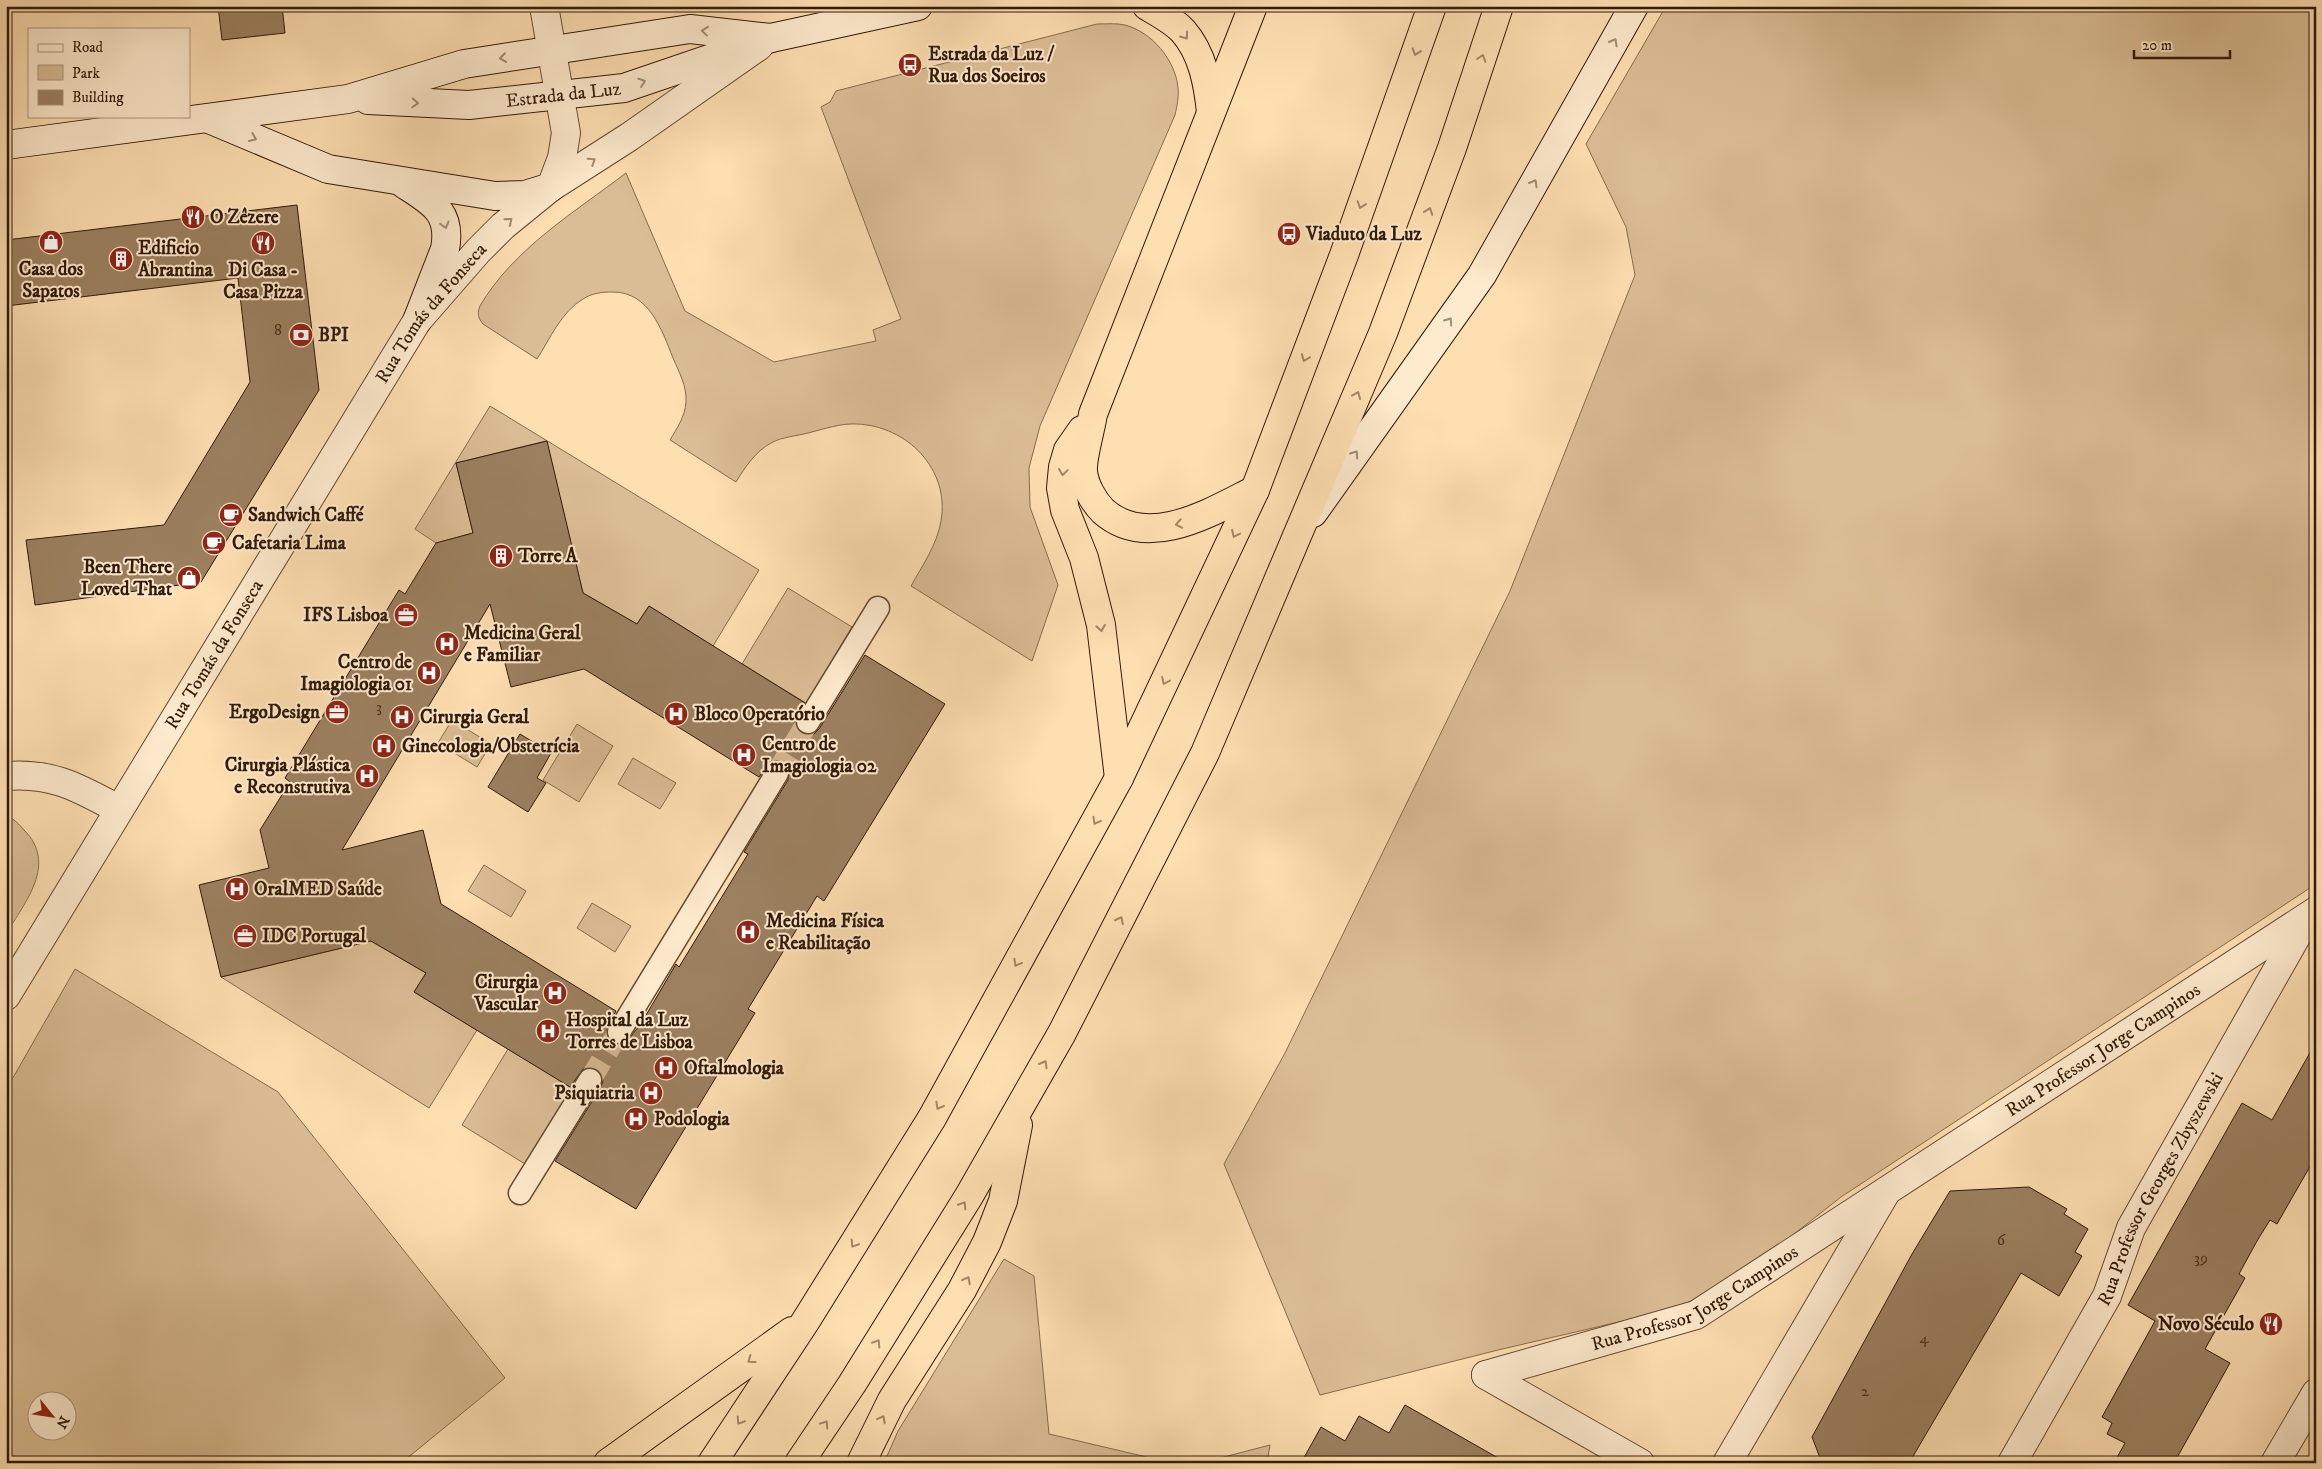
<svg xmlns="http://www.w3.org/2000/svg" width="2322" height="1469" font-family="'IM FELL DW Pica',serif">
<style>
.green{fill:#dbbd95;stroke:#866b4e;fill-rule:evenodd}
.building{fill:#9c8060;stroke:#321908;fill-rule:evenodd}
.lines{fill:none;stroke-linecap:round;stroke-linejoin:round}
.pedestrian-tunnel{stroke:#d5b790;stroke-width:22;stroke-dasharray:22 11;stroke-linecap:butt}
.pedestrian-casing{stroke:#654a32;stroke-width:25}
.minor-casing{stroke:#654a32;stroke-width:30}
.tertiary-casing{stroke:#654a32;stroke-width:30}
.secondary-casing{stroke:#321908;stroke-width:30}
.trunk-casing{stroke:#321908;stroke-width:30}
.pedestrian{stroke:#feeacd;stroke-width:22}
.minor{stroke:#feeacd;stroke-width:28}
.tertiary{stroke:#feeacd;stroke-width:28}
.secondary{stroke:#feeacd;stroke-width:28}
.trunk{stroke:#fedfb2;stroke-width:28}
.oneway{stroke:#a28c74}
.oneway2{stroke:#a28666}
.labels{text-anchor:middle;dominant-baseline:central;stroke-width:4;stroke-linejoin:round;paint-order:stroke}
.number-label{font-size:16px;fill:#4c331e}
.poi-label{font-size:19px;font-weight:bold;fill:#321908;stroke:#feeacd;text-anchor:start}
.street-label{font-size:19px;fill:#321908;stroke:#feeacd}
</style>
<rect width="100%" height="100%" fill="#fedfb2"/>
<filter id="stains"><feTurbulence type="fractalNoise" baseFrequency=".004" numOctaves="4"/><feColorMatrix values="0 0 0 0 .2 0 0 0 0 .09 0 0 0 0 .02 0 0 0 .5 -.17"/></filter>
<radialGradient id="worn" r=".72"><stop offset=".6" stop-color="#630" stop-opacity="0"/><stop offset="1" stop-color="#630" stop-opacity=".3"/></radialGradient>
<g class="green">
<polygon points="1666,6 2316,6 2316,884 1841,1197 1770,1253 1679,1308 1498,1350 1320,1395 1224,1164 1285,1053 1510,591 1635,275 1626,227 1586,144"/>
<path d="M 1097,24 C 1106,24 1116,23 1125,25 C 1152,32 1175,60 1178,87 C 1179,97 1177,106 1175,115 L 1040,426 L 1029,468 L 1030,507 L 1058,585 L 1032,661 L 911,586 C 922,566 937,545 941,521 C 950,469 907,426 857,424 C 841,423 824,429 808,433 C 797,436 781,437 771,443 C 755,452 746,466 736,482 L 670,440 C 677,428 685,417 686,402 C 687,386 679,372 673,358 C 662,330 649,292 613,292 C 602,292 592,293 583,299 C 561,312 550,339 537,359 L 483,324 C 478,318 477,313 480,306 C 513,249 575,212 626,173 L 685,311 L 774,362 L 876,341 L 873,330 L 901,319 L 821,107 L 830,102 L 836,91 Z"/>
<polygon points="490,406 759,570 713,646 649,606 637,624 583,593 546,441 456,463 473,533 436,543 415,529"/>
<polygon points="788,588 852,627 806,703 742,664"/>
<polygon points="452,720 491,744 477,767 438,743"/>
<polygon points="577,724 613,746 579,802 543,780"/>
<polygon points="633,758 676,783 660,809 618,784"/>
<path d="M 6,815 C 14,819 19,824 24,830 C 58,864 25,902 6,934 Z"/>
<polygon points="484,865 526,891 511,917 468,891"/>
<polygon points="592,903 631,926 615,952 577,928"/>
<polygon points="371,941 426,973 414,992 477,1030 429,1108 221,977"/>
<path d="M 75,969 L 278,1092 L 505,1378 L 405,1460 L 404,1463 L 6,1463 L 6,1090 ZM 38,1402 L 68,1402 L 68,1432 L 38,1432 Z"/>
<polygon points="508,1049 572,1088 525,1164 462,1125"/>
<polygon points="1004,1259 1034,1276 1049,1434 1172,1463 884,1463 898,1431"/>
<polygon points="1270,1445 1267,1463 1201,1463"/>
</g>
<g class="building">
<polygon points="218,6 282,6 285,33 222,40"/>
<polygon points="297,205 319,390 201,582 35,605 26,540 164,525 250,382 238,278 6,306 6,240"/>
<path d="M 547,441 L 583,593 L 637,624 L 649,606 L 805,703 L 795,721 L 796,728 L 802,733 L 814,734 L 819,729 L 865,655 L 945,704 L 824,901 L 817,896 L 748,1009 L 755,1013 L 636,1209 L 555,1161 L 601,1087 L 603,1080 L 597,1069 L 590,1067 L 583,1069 L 570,1087 L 414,992 L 426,973 L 371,941 L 221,977 L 199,885 L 269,868 L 260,830 L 290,782 L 285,778 L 399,590 L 405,594 L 436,543 L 473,533 L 456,463 ZM 490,604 L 511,687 L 584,669 L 759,777 L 771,761 L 783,762 L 789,767 L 788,780 L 744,852 L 748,854 L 679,967 L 676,964 L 642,1022 L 625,1044 L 613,1043 L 607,1038 L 608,1026 L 616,1011 L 441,904 L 423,830 L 342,850 Z"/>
<polygon points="520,734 551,753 537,778 546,783 528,812 488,787"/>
<polygon points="2316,1042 2316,1156 2277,1224 2270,1220 2257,1241 2239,1274 2245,1278 2205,1349 2230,1363 2174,1463 2114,1463 2125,1443 2107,1434 2112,1423 2102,1417 2155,1321 2128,1305 2242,1103 2272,1120"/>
<polygon points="2029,1187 2067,1209 2064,1214 2088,1229 2075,1252 2082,1256 2059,1296 2021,1273 1909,1463 1822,1463 1812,1437 1912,1254 1950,1191"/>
<polygon points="1405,1405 1507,1463 1301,1463 1321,1427 1345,1441 1359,1416 1389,1433"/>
</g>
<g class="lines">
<g class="pedestrian-tunnel">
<polyline points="777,773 808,722"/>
<polyline points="590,1080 619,1032"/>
</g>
<g class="pedestrian-casing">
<g id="pedestrian">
<polyline points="808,722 878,608"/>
<polyline points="619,1032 777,773"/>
<polyline points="520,1193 590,1080"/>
</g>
</g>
<g class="minor-casing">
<g id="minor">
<polyline points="544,6 566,133 562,158 551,187"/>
<path d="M 6,776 C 52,772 79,788 118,809"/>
<path id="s1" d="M 6,996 L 417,321 L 478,251 L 503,226 L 551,187 L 629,137 L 759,46"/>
<path id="s2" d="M 1486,1375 L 1696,1315 L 2316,911"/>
<polyline points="1486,1375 1640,1463"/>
<polyline points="1727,1463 1885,1194"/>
<path id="s3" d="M 2012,1463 L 2107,1296 L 2131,1228 L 2305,921"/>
</g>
</g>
<g class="tertiary-casing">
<polyline id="tertiary" points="2275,1463 2316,1393"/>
</g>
<g class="secondary-casing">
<g id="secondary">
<path id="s4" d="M 368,100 L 469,105 L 624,88 L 771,38 L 918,6"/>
<polyline points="209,119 328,169 495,196 525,195 551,187"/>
<polyline points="6,145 348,99 464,64 690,29 771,38"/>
<path d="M 404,184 C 432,202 452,212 445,249 L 417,321"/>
<polyline points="1313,513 1482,275 1634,6"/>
</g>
</g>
<g class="trunk-casing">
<g id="trunk">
<path d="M 1147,6 C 1159,13 1174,21 1183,31 C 1203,54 1208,84 1211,112"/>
<path d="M 1253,6 L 1093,414 C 1091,428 1082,458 1083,471 C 1084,485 1094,502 1103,511 C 1148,551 1211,512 1255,490"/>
<polyline points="1082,430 1068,450 1063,467 1061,488 1065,510 1084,558 1101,625 1119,778"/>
<polyline points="608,1463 792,1331"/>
<polyline points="712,1463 805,1322 932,1118 1119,778 1255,490 1344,255 1432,6"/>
<polyline points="799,1463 852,1384 969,1196 1062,1033 1205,753 1383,333 1452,148 1499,6"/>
<polyline points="861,1463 892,1400 962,1290 987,1242 1003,1201 1018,1125"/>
</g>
</g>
<use href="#pedestrian" class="pedestrian"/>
<use href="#minor" class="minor"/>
<use href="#tertiary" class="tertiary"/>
<use href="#secondary" class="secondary"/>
<use href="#trunk" class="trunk"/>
</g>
<defs><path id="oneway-chevron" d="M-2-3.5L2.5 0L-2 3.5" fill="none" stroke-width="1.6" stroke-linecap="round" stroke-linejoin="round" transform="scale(1.25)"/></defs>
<g class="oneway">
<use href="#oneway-chevron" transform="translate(705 31) rotate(-174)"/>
<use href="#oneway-chevron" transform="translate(1614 42) rotate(-60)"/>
<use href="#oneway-chevron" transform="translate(503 58) rotate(172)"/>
<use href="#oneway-chevron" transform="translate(642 82) rotate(-19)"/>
<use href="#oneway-chevron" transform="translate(415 103) rotate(3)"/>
<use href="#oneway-chevron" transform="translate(253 138) rotate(23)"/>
<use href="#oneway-chevron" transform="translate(592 161) rotate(-33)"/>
<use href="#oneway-chevron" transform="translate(1534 183) rotate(-60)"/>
<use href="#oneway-chevron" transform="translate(509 221) rotate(-39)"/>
<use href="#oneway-chevron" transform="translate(445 225) rotate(75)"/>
<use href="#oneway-chevron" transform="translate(1449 321) rotate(-55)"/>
<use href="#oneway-chevron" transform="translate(1355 454) rotate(-55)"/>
</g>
<g class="oneway2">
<use href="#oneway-chevron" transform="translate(1185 36) rotate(54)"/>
<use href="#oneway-chevron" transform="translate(1416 52) rotate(109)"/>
<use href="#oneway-chevron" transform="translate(1482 58) rotate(-72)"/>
<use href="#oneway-chevron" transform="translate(1361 205) rotate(109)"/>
<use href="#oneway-chevron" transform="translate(1429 211) rotate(-70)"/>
<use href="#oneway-chevron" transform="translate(1305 358) rotate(111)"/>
<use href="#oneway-chevron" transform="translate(1357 395) rotate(-67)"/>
<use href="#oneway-chevron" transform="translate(1063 472) rotate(98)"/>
<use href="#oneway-chevron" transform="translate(1179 524) rotate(169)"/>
<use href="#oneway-chevron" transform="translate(1235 534) rotate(115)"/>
<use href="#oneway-chevron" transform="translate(1101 628) rotate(81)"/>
<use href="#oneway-chevron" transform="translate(1165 681) rotate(115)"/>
<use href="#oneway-chevron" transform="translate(1096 821) rotate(119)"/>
<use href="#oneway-chevron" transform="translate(1120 920) rotate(-63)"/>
<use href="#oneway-chevron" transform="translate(1017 963) rotate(119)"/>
<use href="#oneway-chevron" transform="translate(1044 1064) rotate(-60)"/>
<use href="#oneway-chevron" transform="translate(939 1106) rotate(119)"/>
<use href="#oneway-chevron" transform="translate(963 1205) rotate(-58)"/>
<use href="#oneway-chevron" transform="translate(854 1244) rotate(122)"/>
<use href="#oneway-chevron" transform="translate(967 1280) rotate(-62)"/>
<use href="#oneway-chevron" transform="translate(877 1343) rotate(-58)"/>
<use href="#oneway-chevron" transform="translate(751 1360) rotate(144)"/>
<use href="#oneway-chevron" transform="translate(882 1419) rotate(-62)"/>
<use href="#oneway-chevron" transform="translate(740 1421) rotate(123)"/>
<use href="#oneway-chevron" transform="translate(825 1424) rotate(-56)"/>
</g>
<defs>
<g id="bus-disc" transform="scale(1.25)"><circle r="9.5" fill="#8f2418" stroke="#feeacd"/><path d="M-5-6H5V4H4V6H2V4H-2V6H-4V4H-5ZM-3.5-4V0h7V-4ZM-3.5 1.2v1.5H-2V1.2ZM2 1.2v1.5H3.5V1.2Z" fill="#fff"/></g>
<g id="restaurant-disc" transform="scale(1.25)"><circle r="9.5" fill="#8f2418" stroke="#feeacd"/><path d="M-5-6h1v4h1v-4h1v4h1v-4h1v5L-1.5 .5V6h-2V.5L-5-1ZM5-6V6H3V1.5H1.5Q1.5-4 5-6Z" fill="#fff"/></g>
<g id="shop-disc" transform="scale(1.25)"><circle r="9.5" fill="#8f2418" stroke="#feeacd"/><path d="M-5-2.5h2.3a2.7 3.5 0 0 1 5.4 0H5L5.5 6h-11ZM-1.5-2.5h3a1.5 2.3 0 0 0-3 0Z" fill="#fff"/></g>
<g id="building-disc" transform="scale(1.25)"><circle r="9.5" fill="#8f2418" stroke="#feeacd"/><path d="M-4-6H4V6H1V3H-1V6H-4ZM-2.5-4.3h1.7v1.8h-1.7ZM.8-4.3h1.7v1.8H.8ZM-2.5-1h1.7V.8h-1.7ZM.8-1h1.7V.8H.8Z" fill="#fff"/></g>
<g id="bank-disc" transform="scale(1.25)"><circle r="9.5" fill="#8f2418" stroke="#feeacd"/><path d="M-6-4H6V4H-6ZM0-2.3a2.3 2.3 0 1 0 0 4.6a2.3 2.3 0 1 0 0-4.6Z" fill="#fff"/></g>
<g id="cafe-disc" transform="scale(1.25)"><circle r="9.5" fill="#8f2418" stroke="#feeacd"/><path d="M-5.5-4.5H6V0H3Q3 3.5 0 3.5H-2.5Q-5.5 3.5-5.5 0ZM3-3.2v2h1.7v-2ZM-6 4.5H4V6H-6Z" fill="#fff"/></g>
<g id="office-disc" transform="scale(1.25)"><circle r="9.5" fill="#8f2418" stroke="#feeacd"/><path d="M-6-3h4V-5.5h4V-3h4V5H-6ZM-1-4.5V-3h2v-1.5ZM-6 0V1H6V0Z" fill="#fff"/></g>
<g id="hospital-disc" transform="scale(1.25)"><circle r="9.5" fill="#8f2418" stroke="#feeacd"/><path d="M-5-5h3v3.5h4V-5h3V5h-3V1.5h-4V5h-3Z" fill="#fff"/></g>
</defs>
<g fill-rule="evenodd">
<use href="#bus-disc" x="910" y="65"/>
<use href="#restaurant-disc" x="193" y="217"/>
<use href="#bus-disc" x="1289" y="234"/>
<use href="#shop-disc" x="51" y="242"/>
<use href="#restaurant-disc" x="263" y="243"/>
<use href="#building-disc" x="121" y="259"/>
<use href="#bank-disc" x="301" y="335"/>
<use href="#cafe-disc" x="231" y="515"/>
<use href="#cafe-disc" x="214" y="543"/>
<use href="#building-disc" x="501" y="556"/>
<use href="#shop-disc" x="189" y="578"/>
<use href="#office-disc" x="406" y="615"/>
<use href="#hospital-disc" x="447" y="644"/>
<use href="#hospital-disc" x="429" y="673"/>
<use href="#office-disc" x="337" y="712"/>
<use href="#hospital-disc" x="676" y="714"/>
<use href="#hospital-disc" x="402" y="717"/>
<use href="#hospital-disc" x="384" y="746"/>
<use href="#hospital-disc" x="744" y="755"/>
<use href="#hospital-disc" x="367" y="776"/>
<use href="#hospital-disc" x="237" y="889"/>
<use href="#hospital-disc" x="748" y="932"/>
<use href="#office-disc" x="245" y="936"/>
<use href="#hospital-disc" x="555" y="993"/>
<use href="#hospital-disc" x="548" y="1031"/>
<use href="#hospital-disc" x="666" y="1068"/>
<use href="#hospital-disc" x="651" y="1093"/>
<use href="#hospital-disc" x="636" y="1119"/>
<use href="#restaurant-disc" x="2271" y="1324"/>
</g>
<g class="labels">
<g class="number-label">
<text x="278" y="330">8</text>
<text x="379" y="707">3</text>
<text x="2001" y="1240">6</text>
<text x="2201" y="1258">39</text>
<text x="1924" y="1338">4</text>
<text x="1865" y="1391">2</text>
</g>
<g class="poi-label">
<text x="928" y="54">Estrada da Luz /<tspan x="928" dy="22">Rua dos Soeiros</tspan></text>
<text x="210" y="217">O Zêzere</text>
<text x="1306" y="234">Viaduto da Luz</text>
<text x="138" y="248">Edificio<tspan x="138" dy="22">Abrantina</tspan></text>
<text x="51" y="269" text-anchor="middle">Casa dos<tspan x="51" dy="22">Sapatos</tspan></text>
<text x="263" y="270" text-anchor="middle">Di Casa -<tspan x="263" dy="22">Casa Pizza</tspan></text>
<text x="318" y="335">BPI</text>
<text x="248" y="515">Sandwich Caffé</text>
<text x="232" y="543">Cafetaria Lima</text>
<text x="518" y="556">Torre A</text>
<text x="172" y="567" text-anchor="end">Been There<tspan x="172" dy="22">Loved That</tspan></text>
<text x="388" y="615" text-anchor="end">IFS Lisboa</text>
<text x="464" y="633">Medicina Geral<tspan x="464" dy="22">e Familiar</tspan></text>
<text x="412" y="662" text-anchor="end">Centro de<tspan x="412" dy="22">Imagiologia 01</tspan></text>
<text x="320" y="712" text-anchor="end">ErgoDesign</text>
<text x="694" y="714">Bloco Operatório</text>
<text x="420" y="717">Cirurgia Geral</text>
<text x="762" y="744">Centro de<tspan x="762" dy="22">Imagiologia 02</tspan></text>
<text x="402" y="746">Ginecologia/Obstetrícia</text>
<text x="350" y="765" text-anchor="end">Cirurgia Plástica<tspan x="350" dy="22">e Reconstrutiva</tspan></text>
<text x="254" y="889">OralMED Saúde</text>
<text x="766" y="921">Medicina Física<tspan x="766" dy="22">e Reabilitação</tspan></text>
<text x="262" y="936">IDC Portugal</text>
<text x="538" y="982" text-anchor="end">Cirurgia<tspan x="538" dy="22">Vascular</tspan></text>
<text x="566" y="1020">Hospital da Luz<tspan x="566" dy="22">Torres de Lisboa</tspan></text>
<text x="684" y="1068">Oftalmologia</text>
<text x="634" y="1093" text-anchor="end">Psiquiatria</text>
<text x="654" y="1119">Podologia</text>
<text x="2254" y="1324" text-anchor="end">Novo Século</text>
</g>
<g class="street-label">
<text stroke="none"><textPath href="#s4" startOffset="196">Estrada da Luz</textPath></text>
<text stroke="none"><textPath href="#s1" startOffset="805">Rua Tomás da Fonseca</textPath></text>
<text stroke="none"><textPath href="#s1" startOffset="400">Rua Tomás da Fonseca</textPath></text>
<text stroke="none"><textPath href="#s2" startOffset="704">Rua Professor Jorge Campinos</textPath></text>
<text stroke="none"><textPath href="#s3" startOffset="312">Rua Professor Georges Zbyszewski</textPath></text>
<text stroke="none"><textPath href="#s2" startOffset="224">Rua Professor Jorge Campinos</textPath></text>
</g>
</g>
<rect width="2322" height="1469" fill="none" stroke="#fedfb2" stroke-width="25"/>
<rect x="8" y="8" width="2307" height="1454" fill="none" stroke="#321908" stroke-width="2.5"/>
<rect x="12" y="12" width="2297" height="1444" fill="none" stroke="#321908"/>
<rect x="28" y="28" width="162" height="90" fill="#feeacd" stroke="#ac967e"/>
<rect x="38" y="44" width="25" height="8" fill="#feeacd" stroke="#ac967e"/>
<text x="72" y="52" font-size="15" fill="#321908">Road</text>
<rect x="38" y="65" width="25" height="15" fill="#dbbd95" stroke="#ac967e"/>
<text x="72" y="78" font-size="15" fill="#321908">Park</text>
<rect x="38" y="90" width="25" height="15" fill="#9c8060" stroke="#ac967e"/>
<text x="72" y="102" font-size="15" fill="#321908">Building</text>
<g transform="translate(52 1416) rotate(120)"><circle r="24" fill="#feeacd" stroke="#ac967e"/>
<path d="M0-4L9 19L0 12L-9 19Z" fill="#8f2418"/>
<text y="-8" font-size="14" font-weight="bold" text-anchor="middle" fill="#321908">N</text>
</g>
<path d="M2134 50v8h96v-8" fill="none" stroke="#321908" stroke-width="2.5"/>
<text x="2142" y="50" font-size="15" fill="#321908" stroke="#feeacd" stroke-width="4" paint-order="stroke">20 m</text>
<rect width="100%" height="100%" filter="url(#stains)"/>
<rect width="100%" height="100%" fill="url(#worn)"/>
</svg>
